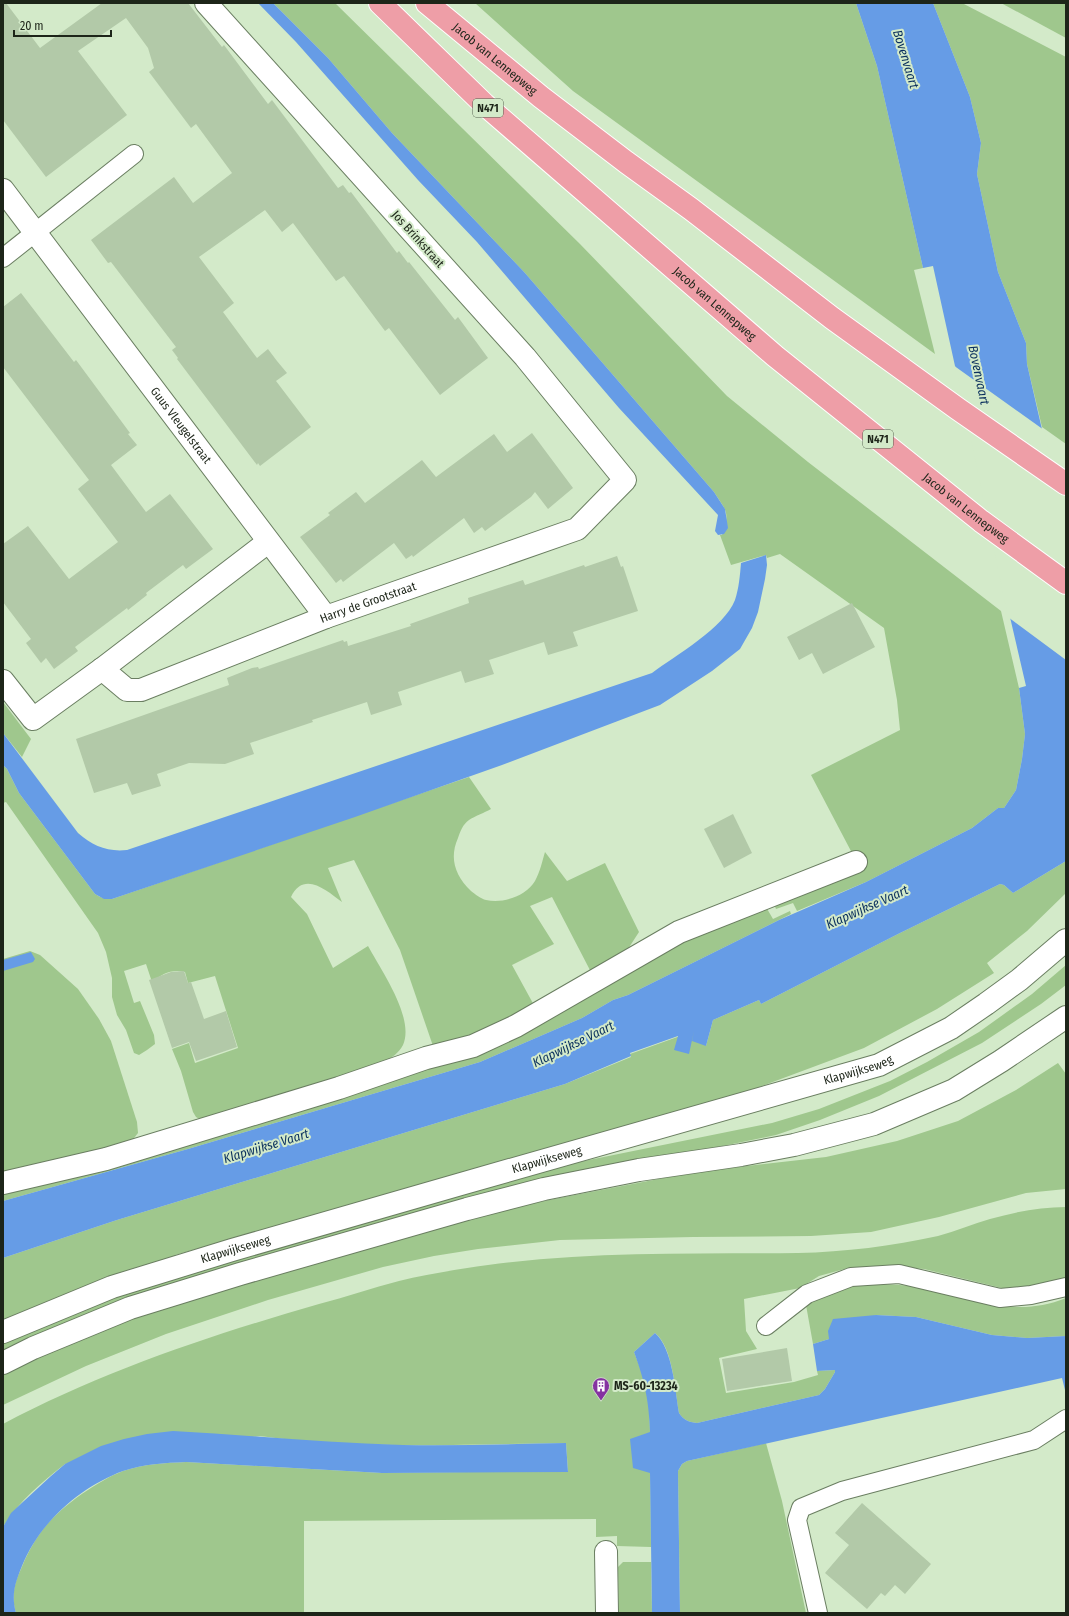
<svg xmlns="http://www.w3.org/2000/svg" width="1069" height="1616" font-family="'Fira Sans Condensed',sans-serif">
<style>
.green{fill:#9fc78d}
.water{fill:#669ce6}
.pier{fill:#d3eac9}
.building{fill:#b2c9a8}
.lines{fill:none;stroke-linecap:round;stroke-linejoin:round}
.lane-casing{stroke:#6a7e61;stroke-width:20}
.street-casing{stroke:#6a7e61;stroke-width:24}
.secondary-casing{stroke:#6a7e61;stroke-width:24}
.primary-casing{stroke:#fff;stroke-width:24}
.lane{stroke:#fff;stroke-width:18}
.street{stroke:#fff;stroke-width:22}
.secondary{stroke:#fff;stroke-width:22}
.primary{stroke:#ee9ea7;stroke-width:22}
.labels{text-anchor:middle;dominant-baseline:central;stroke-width:4;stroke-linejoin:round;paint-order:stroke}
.shield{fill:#d3eac9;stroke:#54604e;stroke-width:1}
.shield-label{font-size:11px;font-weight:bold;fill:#1d2519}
.street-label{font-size:12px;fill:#1d2519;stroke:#d3eac9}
.poi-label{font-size:12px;font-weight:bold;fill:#1d2519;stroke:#d3eac9;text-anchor:start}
.water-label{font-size:13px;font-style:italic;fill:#0a2f5d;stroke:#d3eac9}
</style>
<rect width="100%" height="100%" fill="#d3eac9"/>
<g class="green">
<path d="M 273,3 L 335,3 L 580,244 L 727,396 L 808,462 L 1001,611 L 1019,688 L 1025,734 L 1022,759 L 1016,790 L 1004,808 L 998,808 L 972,828 L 866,882 L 797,911 L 793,903 L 776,909 L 774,904 L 852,853 L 811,775 L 900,730 L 897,700 L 884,628 L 780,554 L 767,558 L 766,555 L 731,565 L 720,535 L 722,535 C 730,512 727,512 714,492 L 525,273 L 392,133 L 328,58 Z"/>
<polygon points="475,3 856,3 877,66 923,268 914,270 935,354 573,91"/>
<polygon points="933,3 962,3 1066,57 1066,444 1042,427 1027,364 1026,343 998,272 977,174 981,143 970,97"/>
<polygon points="1001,3 1066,3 1066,38"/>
<polygon points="3,702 31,739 22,757 3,733"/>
<path d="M 3,765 L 7,769 L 19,793 L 95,894 C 101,898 105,899 112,899 L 469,777 L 491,809 C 484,813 475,816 469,820 C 463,824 460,832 458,838 C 449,858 455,876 471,891 C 475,894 481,899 486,900 C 503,904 526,896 535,881 C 540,872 542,862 545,852 L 567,881 L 605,863 L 639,932 L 626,952 L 592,974 L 552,897 L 530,906 L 554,944 L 512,965 L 535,1007 L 482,1033 L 433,1046 L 400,950 L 354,860 L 328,868 L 342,902 C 327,891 304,870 291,897 L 307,914 L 333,968 L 368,946 C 381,970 415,1018 403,1045 C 399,1053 392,1057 385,1062 L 201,1120 L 196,1117 L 193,1112 L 181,1071 L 172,1049 L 189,1043 L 195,1063 L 238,1048 L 215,976 L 188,983 L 185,972 C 171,969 162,974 152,982 L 146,964 L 124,971 L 134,1003 L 140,1001 L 154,1035 L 155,1044 L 147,1050 L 139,1055 L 134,1053 L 126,1030 L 117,1015 L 112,997 L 112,978 L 106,952 L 98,933 L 6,802 L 3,803 Z"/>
<polygon points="1066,861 1066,893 1027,931 987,963 994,973 937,1009 864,1048 746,1092 175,1255 175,1258 102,1281 48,1301 3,1321 3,1258 117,1220 565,1084 631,1057 630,1054 694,1031 706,1046 713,1020 759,1000 761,1004 898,934 1000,884 1004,885 1013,893"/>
<polygon points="766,907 773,919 790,911 791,914 628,995 613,1000 582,1018 480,1062 188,1149 3,1201 3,1190 404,1075 660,951"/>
<polygon points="30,951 40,955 78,989 99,1019 111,1041 137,1122 138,1133 130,1143 3,1174 3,959"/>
<polygon points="1066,965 1066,985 1041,1004 982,1043 879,1096 820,1120 776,1135 664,1158 3,1352 3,1342 44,1324 170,1276 574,1163 772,1123 819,1109 890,1081 927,1062 979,1032 1032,994"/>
<polygon points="1058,1063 1066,1074 1066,1189 1026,1193 939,1217 871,1232 811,1236 693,1237 560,1240 478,1249 434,1256 383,1267 268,1300 166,1334 86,1366 3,1405 3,1373 17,1366 188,1296 523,1205 695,1172 826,1157 897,1141 958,1121 1016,1090"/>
<path d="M 1066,1207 L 1066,1278 L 1029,1289 L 1002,1288 L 924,1269 L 888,1266 L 848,1268 L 819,1276 L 800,1288 L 744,1299 L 746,1331 L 757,1349 L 719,1358 L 726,1393 L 794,1382 L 818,1375 L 817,1371 L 835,1370 L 835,1372 L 825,1389 L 819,1395 L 697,1423 C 688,1422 684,1420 679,1413 C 675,1391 673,1347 655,1333 L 634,1352 L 644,1378 L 649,1403 L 650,1432 L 651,1547 L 617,1546 L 617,1536 L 596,1537 L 596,1519 L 304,1521 L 304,1613 L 16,1613 C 11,1597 14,1584 21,1569 C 26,1556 33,1543 41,1532 C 57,1509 97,1481 123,1471 C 144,1464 165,1463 186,1462 L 382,1473 L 568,1471 L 566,1443 C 464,1444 361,1450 260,1436 L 65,1464 C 42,1482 18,1502 3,1527 L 3,1424 C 103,1371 211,1335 319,1304 C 346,1297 372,1288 399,1281 C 428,1274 459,1269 488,1265 C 591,1251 695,1254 798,1253 C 845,1252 892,1246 938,1236 C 956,1231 973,1224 990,1219 C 1015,1212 1041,1207 1066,1207 Z"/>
<path d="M 857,1284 C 880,1284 902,1284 924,1288 C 975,1298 1014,1319 1066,1298 L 1066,1336 L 1027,1338 L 992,1335 L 916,1317 L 876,1315 L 829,1339 L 813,1344 L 806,1305 L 814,1299 Z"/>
<polygon points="766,1443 782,1501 806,1613 680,1613 678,1471 682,1464 687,1461"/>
<polygon points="623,1562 651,1562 652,1613 619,1613 618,1567"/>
</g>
<g class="water">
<polygon points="258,3 273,3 328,58 392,133 525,273 714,492 725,509 728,528 724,534 718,535 715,531 718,515 619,408 477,242 418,180 296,42"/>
<polygon points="856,3 933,3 970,97 981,143 977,174 998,272 1026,343 1027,364 1066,534 1066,861 1013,893 1004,885 1000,884 898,934 761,1004 759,1000 713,1020 706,1046 692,1041 694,1031 689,1054 674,1050 678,1036 630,1053 631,1056 565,1084 117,1220 3,1258 3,1201 188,1149 480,1062 582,1018 613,1000 628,995 779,920 866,882 972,828 998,808 1004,808 1016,790 1022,759 1025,734 1019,688 1026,686 1003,587 960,376 955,366 933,266 923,268 877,66"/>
<path d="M 766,555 L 767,565 L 765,579 L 758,612 L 752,628 L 740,649 L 712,671 L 660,705 L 502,765 L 355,817 L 112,899 L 104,899 L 95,894 L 19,793 L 7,769 L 3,765 L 3,733 L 78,833 C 93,846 107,852 127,850 L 652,673 C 676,655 724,628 735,600 C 739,588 740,575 741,563 Z"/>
<polygon points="31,952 35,959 33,962 3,971 3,960"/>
<path d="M 876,1315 L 916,1317 L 992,1335 L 1027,1338 L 1066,1336 L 1066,1394 L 1062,1378 L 687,1461 L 682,1464 L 678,1471 L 680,1613 L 652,1613 L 650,1473 L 633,1468 L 630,1439 L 650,1432 C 649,1401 645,1382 634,1352 L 655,1333 C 673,1349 675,1390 679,1413 C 684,1420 688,1422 697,1423 L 819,1395 L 825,1389 L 835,1372 L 835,1370 L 817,1371 L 813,1344 L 829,1339 L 828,1331 L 833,1319 Z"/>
<path d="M 173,1431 C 250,1435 326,1443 403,1445 C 457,1446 512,1444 566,1443 L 568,1472 L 382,1473 L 186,1462 C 165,1463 144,1464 123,1471 C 80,1487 39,1523 22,1566 C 15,1583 11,1595 16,1613 L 3,1613 L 3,1527 L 11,1513 L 51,1476 L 65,1464 L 101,1446 L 124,1439 L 147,1434 Z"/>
</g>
<polygon class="pier" points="953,365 1044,430 1066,525 1066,660 1008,617 958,377"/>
<g class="building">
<polygon points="3,3 6,3 40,48 102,3 188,3 222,47 224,45 268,104 272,100 338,188 343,185 349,193 351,192 397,253 399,251 408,263 409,262 455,320 458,317 488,358 440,395 389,328 385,331 344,276 336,281 293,223 282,232 265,210 199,257 234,303 223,312 257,358 268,349 277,361 287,373 276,381 311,427 260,466 258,463 257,465 177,359 178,358 172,350 176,347 111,262 108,263 91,240 174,177 193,203 232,173 196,124 191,128 149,72 154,68 148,48 126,18 78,51 127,115 46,177 3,120"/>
<polygon points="21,293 74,362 76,360 130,433 128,434 137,445 111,465 146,512 170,494 213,549 186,569 183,565 146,593 147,595 128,610 127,608 75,647 78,651 54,669 46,658 41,663 26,643 31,639 3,602 3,544 28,526 69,579 118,542 78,489 89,480 3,367 3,307"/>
<polygon points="532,433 573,488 548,509 535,492 531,497 485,531 482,527 474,533 464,518 413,557 412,555 406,559 394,543 343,582 341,579 336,583 300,537 330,515 328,513 356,492 365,503 422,460 436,477 494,434 507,452"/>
<polygon points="617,556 621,567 623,566 638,611 573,632 578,646 548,655 544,642 489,660 494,674 465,683 461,671 398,692 402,705 371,715 367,702 312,720 313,722 250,743 254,754 225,764 189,763 157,774 161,786 132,795 127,783 94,793 76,739 229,685 227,678 252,668 258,667 259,669 343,640 344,642 347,641 348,646 411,626 410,624 469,603 468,598 523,580 525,585 584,565 585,567"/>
<polygon points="852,603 875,647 823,674 812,653 799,660 787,637"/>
<polygon points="733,814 752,853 724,868 704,829"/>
<polygon points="184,971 188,983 191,982 204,1019 226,1011 237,1047 196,1061 189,1042 172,1048 149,980 171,972"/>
<polygon points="787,1348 792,1381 727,1391 722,1359"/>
<polygon points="862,1503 931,1564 905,1594 895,1585 885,1596 881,1593 867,1609 825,1573 849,1545 835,1533"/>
</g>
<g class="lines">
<g class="lane-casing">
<g id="lane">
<polyline points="3,258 134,154"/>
<polyline points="766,1326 807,1294 851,1277 899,1274 1000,1298 1031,1295 1066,1287"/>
<polyline points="818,1613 797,1520 801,1508 842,1491 1034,1440 1066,1419"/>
</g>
</g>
<g class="street-casing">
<g id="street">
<path id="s1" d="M 3,190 L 326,617"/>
<path id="s2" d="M 102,669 L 127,690 L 141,690 L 326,617 L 577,529 L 625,480 L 525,357 L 206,3"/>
<polyline points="3,681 33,719 102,669 268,542"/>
<polyline points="3,1183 106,1159 339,1088 426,1058 473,1046 516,1026 679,932 856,862"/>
<polyline points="606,1552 607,1613"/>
</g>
</g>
<g class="secondary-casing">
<g id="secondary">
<path id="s3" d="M 3,1332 L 112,1287 L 232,1250 L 461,1184 L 879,1065 L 951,1028 L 986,1004 L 1019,980 L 1066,940"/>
<polyline points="3,1363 33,1348 130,1308 240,1274 467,1209 544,1189 639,1170 741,1155 794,1145 874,1124 954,1090 1001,1061 1066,1017"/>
</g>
</g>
<g class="primary-casing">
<g id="primary">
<path id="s4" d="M 380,3 L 484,104 L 775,356 L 981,521 L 1066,583"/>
<path id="s5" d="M 427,3 L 541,97 L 626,162 L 691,209 L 832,318 L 958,409 L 1066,484"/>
</g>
</g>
<use href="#lane" class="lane"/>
<use href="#street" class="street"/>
<use href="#secondary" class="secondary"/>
<use href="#primary" class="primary"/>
</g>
<defs>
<g id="building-pin" transform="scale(0.9)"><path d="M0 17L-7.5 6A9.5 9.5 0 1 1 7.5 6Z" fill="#8532a1" stroke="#d3eac9"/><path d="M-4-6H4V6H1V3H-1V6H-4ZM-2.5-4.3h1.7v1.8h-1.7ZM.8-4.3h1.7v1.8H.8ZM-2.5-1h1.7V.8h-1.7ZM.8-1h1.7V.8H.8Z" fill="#fff"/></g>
</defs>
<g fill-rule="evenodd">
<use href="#building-pin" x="601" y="1386"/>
</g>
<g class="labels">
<g class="shield">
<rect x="473" y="99" width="30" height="18" rx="3"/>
<rect x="863" y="430" width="30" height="18" rx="3"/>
</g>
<g class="shield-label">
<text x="488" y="108">N471</text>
<text x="878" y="439">N471</text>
</g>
<g class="street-label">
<text stroke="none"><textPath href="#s5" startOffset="88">Jacob van Lennepweg</textPath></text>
<text transform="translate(418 239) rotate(48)">Jos Brinkstraat</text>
<text stroke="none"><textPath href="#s4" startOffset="450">Jacob van Lennepweg</textPath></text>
<text stroke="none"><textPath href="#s1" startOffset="295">Guus Vleugelstraat</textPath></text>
<text stroke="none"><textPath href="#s4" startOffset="774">Jacob van Lennepweg</textPath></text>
<text stroke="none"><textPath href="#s2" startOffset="290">Harry de Grootstraat</textPath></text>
<text stroke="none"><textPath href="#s3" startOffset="895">Klapwijkseweg</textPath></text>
<text stroke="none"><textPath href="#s3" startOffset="571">Klapwijkseweg</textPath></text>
<text stroke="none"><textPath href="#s3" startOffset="247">Klapwijkseweg</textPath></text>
</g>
<g class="poi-label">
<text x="614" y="1386">MS-60-13234</text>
</g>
<g class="water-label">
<text transform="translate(906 59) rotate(73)">Bovenvaart</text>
<text transform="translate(979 375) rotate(78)">Bovenvaart</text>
<text transform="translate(867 907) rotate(-24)">Klapwijkse Vaart</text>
<text transform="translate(573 1044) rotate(-26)">Klapwijkse Vaart</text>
<text transform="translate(266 1146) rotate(-17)">Klapwijkse Vaart</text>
</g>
</g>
<rect width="1069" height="1616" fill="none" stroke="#1d2519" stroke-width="8"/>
<path d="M14 30v6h97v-6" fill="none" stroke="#1d2519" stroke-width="2"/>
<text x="20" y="30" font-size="12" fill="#1d2519" stroke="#d3eac9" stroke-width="3" paint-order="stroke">20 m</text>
</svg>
